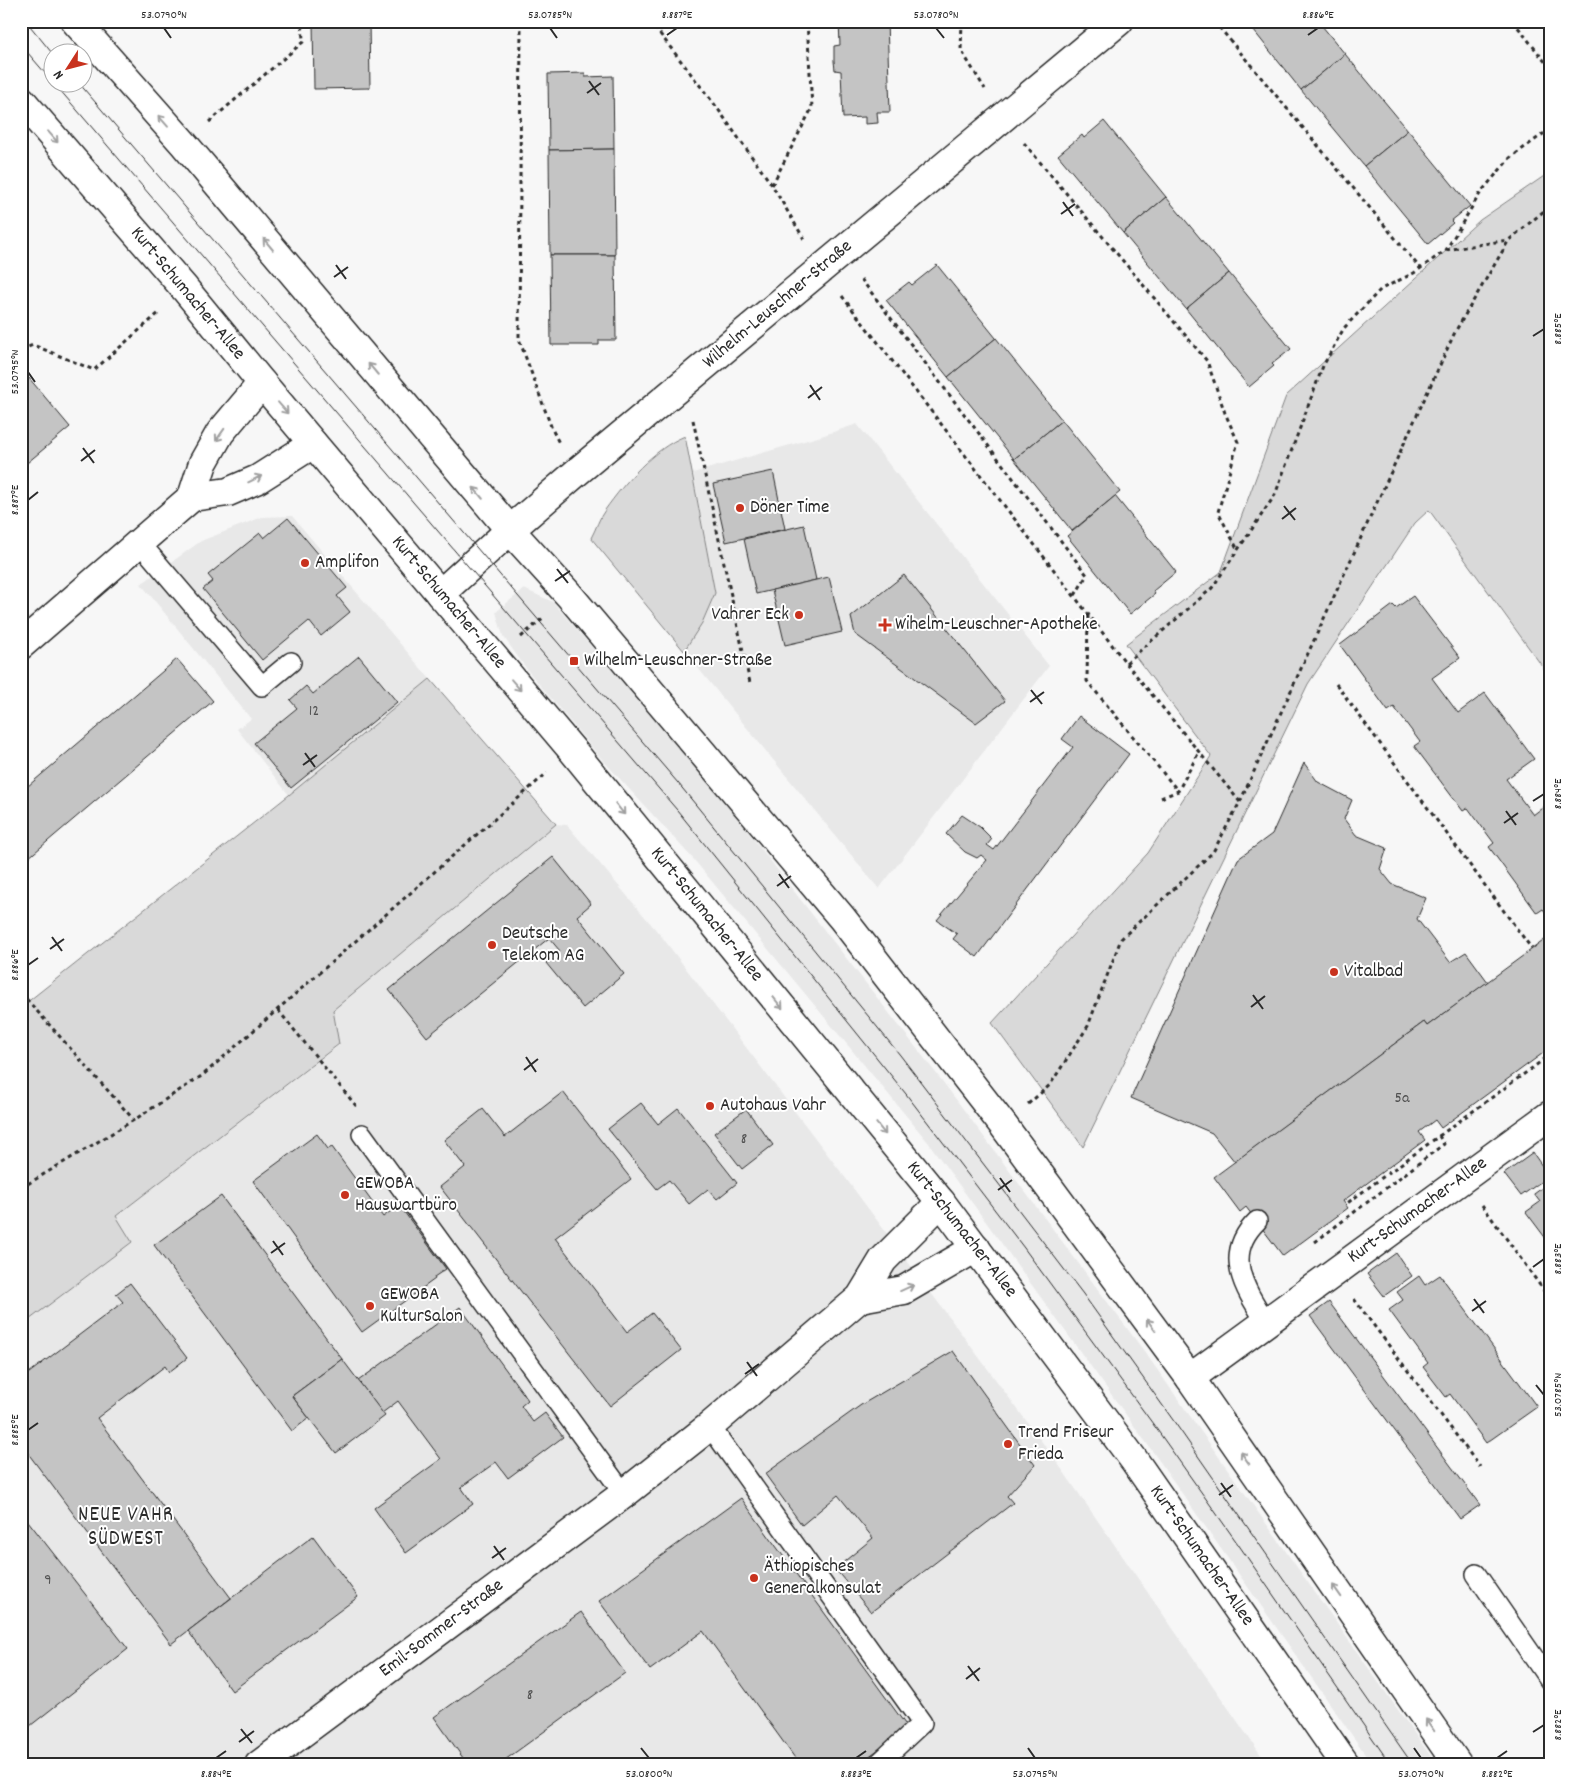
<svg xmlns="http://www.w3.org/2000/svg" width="1571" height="1786" font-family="Dekko,sans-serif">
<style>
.built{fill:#e8e8e8}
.green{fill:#d9d9d9;stroke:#828282}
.building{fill:#c4c4c4;stroke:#2b2b2b}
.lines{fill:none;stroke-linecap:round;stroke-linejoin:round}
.service-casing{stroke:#2b2b2b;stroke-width:22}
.minor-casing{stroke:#2b2b2b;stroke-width:31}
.tertiary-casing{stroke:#2b2b2b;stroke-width:31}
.path{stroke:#2b2b2b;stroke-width:3;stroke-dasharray:4 4;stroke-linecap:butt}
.service{stroke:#fff;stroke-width:19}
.minor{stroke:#fff;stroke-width:28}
.tertiary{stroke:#fff;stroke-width:28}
.tram{stroke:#2b2b2b;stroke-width:1}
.oneway{stroke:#a0a0a0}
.ticks{fill:none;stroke:#2b2b2b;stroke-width:2}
.poi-dot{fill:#c8321e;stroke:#fff;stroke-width:2}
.labels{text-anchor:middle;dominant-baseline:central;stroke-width:4;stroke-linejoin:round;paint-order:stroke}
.number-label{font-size:16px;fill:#515151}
.street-label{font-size:19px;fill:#2b2b2b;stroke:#fff}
.poi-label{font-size:19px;fill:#2b2b2b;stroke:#fff;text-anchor:start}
.quarter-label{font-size:21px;letter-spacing:1px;fill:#2b2b2b;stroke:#fff}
.neatline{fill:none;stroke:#2b2b2b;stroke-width:2}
.ticks-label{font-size:12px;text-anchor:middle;fill:#2b2b2b}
</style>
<rect width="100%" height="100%" fill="#f7f7f7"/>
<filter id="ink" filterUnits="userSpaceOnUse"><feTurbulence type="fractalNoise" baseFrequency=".02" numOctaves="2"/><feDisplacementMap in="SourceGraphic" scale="10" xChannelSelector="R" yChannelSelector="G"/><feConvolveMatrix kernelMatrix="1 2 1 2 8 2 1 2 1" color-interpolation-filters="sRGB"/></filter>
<g filter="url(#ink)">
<g class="built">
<polygon points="857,424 1049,666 879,889 684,651 702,623 715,593 693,473 818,437"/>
<polygon points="292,516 430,679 289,795 237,729 251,719 141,584 201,541 262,517"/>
<polygon points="524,589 553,602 729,807 800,899 943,1082 1144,1351 1437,1765 1373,1765 1153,1452 928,1142 695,861 599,756 528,671 503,636 496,612"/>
<polygon points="556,824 567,825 662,937 844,1176 1054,1458 1268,1765 21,1765 21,1326 132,1242 116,1216 339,1045 333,1010"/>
</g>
<g class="green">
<polygon points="1550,172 1550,677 1429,510 1415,523 1308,684 1083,1147 992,1023 1148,853 1211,756 1126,644 1221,572 1286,396 1480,220"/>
<path d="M 685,436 L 715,593 L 702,623 L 684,651 L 591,538 C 596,529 599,518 605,510 C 625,482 653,449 685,436 Z"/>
<polygon points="430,679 556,824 333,1010 339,1044 116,1216 132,1242 21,1326 21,1007 289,795"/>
</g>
<g class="building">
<polygon points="313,21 369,21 370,88 314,89"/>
<polygon points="839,21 887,21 890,112 877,112 878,123 865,124 865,117 843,118 841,71 835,70 834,61 834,46 840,45"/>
<polygon points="1246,21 1318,21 1345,54 1301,90"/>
<polygon points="1345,54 1408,130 1364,166 1301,90"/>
<polygon points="585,73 585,77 613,76 614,149 549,150 548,74"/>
<polygon points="1104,121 1166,197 1123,233 1058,155 1082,135 1084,138"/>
<polygon points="1408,130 1470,206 1451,221 1453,223 1428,244 1364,166"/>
<polygon points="614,149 615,255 550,255 549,150"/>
<polygon points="1166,197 1229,273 1186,309 1123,233"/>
<polygon points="550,255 615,255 616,340 599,340 599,345 551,345"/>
<polygon points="937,265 996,338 948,377 886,300 909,282 912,285"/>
<polygon points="1229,273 1291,349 1272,364 1274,366 1249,387 1186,309"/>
<polygon points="996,338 1062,420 1014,459 948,377"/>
<polygon points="29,378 70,427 21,468 21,385"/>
<polygon points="1062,420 1120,492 1072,531 1014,459"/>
<polygon points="773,471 785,529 726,542 713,484"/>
<polygon points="1115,496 1176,572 1153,591 1155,594 1130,614 1067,536"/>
<polygon points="288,518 347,588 337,596 350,612 321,636 309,621 262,660 203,589 213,581 208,575 260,533 264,538"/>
<polygon points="804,525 816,580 756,594 744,539"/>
<polygon points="904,575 1005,701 976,723 855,634 851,617"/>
<polygon points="829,577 842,632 785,645 772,590"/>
<polygon points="1413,596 1460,658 1432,678 1458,713 1485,693 1534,759 1506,779 1533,815 1550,802 1550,918 1543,909 1537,913 1489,847 1494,843 1468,808 1463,811 1414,746 1420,742 1394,707 1388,711 1340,645 1393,605 1396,608"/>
<polygon points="359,656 397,702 291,788 254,743 297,708 290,700 306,686 313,694"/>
<polygon points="177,659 213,701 21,864 21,792"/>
<polygon points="1079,716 1129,754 977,957 953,939 957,934 937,920 987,860 981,855 977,858 965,852 946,834 962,815 980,827 992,839 987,845 994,850 1073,747 1062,739"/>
<polygon points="1304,763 1318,782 1352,800 1344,819 1356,835 1387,848 1380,869 1392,884 1426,898 1417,919 1450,962 1466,952 1488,982 1427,1026 1424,1022 1235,1162 1212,1133 1131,1098 1238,859 1272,834"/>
<polygon points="553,857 591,904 577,916 624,974 583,1008 546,963 560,951 549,938 427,1037 389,990"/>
<polygon points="1550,936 1550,1048 1441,1128 1435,1120 1419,1132 1425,1140 1343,1201 1348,1208 1283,1256 1246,1207 1240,1212 1214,1177 1424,1022 1427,1026"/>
<polygon points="563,1092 631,1179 555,1238 627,1332 652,1313 681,1350 610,1406 440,1187 465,1167 444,1140 483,1109 505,1137"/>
<polygon points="641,1103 658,1124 678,1108 737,1183 717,1199 708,1189 689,1204 669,1180 657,1189 608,1129"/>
<polygon points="746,1109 773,1145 742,1169 714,1133"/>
<polygon points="317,1134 328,1149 332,1147 383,1217 399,1205 446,1269 434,1277 435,1279 362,1332 253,1181"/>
<polygon points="1533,1153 1549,1176 1521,1196 1504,1174"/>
<polygon points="1550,1182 1550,1244 1526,1212 1540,1202 1534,1194"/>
<polygon points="221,1196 342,1359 292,1396 309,1418 292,1431 154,1245"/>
<polygon points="1396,1253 1412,1276 1384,1296 1367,1274"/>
<polygon points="1440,1275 1537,1407 1486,1443 1450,1394 1446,1397 1423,1367 1428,1363 1389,1310 1403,1300 1397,1292 1419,1276 1425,1285"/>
<polygon points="130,1283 187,1358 169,1372 165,1366 97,1418 231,1598 171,1644 21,1444 21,1379 123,1302 116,1294"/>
<polygon points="1329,1302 1480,1505 1460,1519 1310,1316"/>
<polygon points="460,1307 528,1400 521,1406 533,1422 545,1413 563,1437 508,1478 496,1462 461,1487 473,1504 406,1553 374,1508 441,1459 398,1401 382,1413 358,1381"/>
<polygon points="953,1351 1035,1465 1007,1496 1013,1503 871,1612 835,1569 873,1538 838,1495 802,1525 765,1474 861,1405"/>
<polygon points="342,1359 385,1416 336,1453 292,1396"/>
<polygon points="741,1498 908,1728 857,1765 800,1765 703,1631 650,1670 599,1601"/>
<polygon points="21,1512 128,1649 21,1733"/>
<polygon points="313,1536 358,1597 232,1691 188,1631"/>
<polygon points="581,1612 625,1673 498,1765 468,1765 434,1717"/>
</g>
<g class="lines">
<g class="service-casing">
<g id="service">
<polyline points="140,543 262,686 291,662"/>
<polyline points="362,1134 624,1494"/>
<path d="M 1257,1221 C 1222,1255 1245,1289 1266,1322"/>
<polyline points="710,1426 922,1723 877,1765"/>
<polyline points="1476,1574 1550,1681"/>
</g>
</g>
<g class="minor-casing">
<g id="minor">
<polyline points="192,497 228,492 258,479 313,444"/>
<polyline points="440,594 510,530 577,472 1119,21"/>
<polyline points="21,645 192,497 203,463 220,433 262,383"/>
<polyline points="860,1298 904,1290 976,1248"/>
<polyline points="1190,1378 1550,1115"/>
<polyline points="259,1765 624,1494 710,1426 860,1298 883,1260 941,1202"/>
</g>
</g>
<g class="tertiary-casing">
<g id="tertiary">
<polyline points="75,21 184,144 510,530 569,595 842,918 1003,1125 1190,1378 1458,1765"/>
<polyline points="21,100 185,289 262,383 573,751 941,1202 1134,1460 1346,1765"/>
</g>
</g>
<g class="path">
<polyline points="521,21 519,339 552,429 559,443"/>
<polyline points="650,21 715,105 772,185 804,239"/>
<polyline points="962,21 961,50 985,89"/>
<polyline points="1214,21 1420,268"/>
<polyline points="1513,21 1550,68"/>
<polyline points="209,122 303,42 302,21"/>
<polyline points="1024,143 1207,361 1225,413 1238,442 1218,512 1238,550"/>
<polyline points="772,185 812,108 807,21"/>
<polyline points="1446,250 1508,240"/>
<polyline points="861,279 1087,575 1074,597"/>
<polyline points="842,296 1126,663 1240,802"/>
<polyline points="21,350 33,345 94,370 160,312"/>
<polyline points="693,420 750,683"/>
<polyline points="1088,615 1087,681 1178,791"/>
<polyline points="521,637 544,617"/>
<polyline points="1126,663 1212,588 1275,495 1323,366 1344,328 1381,289 1414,273 1446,250 1481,192 1510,158 1550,129"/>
<polyline points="1336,684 1532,949"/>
<polyline points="1161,798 1178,791 1199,752"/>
<polyline points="21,993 134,1120"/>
<polyline points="278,1010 357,1107"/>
<polyline points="1028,1104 1050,1085 1088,1026 1121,939 1213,852 1240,802 1455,332 1509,240 1550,206"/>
<polyline points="1439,1136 1550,1055"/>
<polyline points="21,1188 134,1120 203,1075 547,773"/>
<polyline points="1482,1205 1550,1299"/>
<polyline points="1315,1242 1444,1144 1439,1136 1346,1204"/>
<polyline points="1354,1299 1480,1467"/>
</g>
<use href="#service" class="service"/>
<use href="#minor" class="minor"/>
<use href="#tertiary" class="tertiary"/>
<g class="tram">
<polyline points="26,21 52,53"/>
<polyline points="21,45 52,81"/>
<polyline points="53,82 677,810 906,1094 1024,1248 1153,1424 1238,1544 1391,1765"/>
<polyline points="78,82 678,783 900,1055 1083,1294 1173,1420 1413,1765"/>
</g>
</g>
<defs><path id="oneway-shaft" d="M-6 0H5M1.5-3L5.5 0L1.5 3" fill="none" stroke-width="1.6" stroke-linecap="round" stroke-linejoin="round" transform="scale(1.25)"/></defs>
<g class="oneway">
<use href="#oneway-shaft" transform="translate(163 121) rotate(-131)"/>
<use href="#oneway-shaft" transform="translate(53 137) rotate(49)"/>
<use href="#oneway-shaft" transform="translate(268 244) rotate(-130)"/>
<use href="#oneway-shaft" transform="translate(373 369) rotate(-130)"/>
<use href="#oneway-shaft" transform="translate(283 408) rotate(49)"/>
<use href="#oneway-shaft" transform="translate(220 435) rotate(125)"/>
<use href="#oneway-shaft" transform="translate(255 479) rotate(-26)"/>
<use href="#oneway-shaft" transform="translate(478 493) rotate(-130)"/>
<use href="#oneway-shaft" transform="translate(516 685) rotate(49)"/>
<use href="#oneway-shaft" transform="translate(620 809) rotate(51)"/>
<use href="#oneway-shaft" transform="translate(778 1003) rotate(51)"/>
<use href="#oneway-shaft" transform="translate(881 1129) rotate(51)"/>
<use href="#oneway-shaft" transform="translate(907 1288) rotate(-24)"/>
<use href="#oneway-shaft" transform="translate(1151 1325) rotate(-126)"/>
<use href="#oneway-shaft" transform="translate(1245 1458) rotate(-125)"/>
<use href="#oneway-shaft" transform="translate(1337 1591) rotate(-125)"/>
<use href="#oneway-shaft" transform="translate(1430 1725) rotate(-125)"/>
</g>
</g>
<path class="ticks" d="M 164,28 L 171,38M 550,28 L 557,38M 936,28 L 944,38M 667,35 L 677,28M 1308,35 L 1318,28M 589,81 L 599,95M 587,93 L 601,83M 1063,202 L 1073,216M 1061,214 L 1075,204M 336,265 L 346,279M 334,277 L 348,267M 1533,336 L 1544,329M 28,372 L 35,382M 810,385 L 820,400M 808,398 L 822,387M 83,448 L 94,463M 81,461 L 95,450M 28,500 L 38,492M 1284,506 L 1295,520M 1282,519 L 1296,508M 557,569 L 568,583M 555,581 L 570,571M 1031,690 L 1042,704M 1030,702 L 1044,692M 305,753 L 315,767M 303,765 L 317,755M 1533,801 L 1544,794M 1506,811 L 1516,825M 1504,823 L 1518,813M 779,874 L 789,888M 777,886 L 791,876M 52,937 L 62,951M 50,949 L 64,939M 28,965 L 38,958M 1253,995 L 1263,1009M 1251,1007 L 1265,996M 526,1057 L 536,1072M 524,1070 L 538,1059M 1000,1178 L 1010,1192M 998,1190 L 1012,1180M 273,1241 L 283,1255M 271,1253 L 285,1243M 1533,1267 L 1544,1259M 1474,1299 L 1484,1313M 1472,1311 L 1486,1301M 747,1362 L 757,1376M 745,1374 L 759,1364M 1536,1385 L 1544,1395M 28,1430 L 38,1423M 1221,1483 L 1231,1497M 1219,1495 L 1233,1485M 494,1546 L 504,1560M 492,1558 L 506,1548M 968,1666 L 979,1681M 966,1679 L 980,1668M 241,1729 L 252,1743M 1533,1732 L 1544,1725M 239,1742 L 254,1731M 641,1748 L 649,1758M 1028,1748 L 1035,1758M 1414,1748 L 1421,1758M 216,1758 L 226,1751M 856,1758 L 866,1751M 1497,1758 L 1507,1751"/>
<g class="poi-dot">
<circle cx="740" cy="508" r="5"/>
<circle cx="305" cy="563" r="5"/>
<circle cx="799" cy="615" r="5"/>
<path d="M882.5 617.5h5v5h5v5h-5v5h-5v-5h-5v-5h5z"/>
<rect x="569" y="656" width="10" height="10" rx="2.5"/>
<circle cx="492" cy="945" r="5"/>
<circle cx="1334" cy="972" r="5"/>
<circle cx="710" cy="1106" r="5"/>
<circle cx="345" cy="1195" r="5"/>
<circle cx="370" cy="1306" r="5"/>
<circle cx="1008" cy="1444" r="5"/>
<circle cx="754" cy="1578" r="5"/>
</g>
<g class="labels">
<g class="number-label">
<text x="314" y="711">12</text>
<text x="1402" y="1098">5a</text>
<text x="744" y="1139">8</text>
<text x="48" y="1580">9</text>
<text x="530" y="1695">8</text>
</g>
<g class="street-label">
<text transform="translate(187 294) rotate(50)">Kurt-Schumacher-Allee</text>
<text transform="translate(778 305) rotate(-40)">Wilhelm-Leuschner-Straße</text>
<text transform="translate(448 603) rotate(50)">Kurt-Schumacher-Allee</text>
<text transform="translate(706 915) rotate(51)">Kurt-Schumacher-Allee</text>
<text transform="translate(1418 1211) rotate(-36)">Kurt-Schumacher-Allee</text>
<text transform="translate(961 1230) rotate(52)">Kurt-Schumacher-Allee</text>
<text transform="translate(1201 1556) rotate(55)">Kurt-Schumacher-Allee</text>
<text transform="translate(442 1629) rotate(-37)">Emil-Sommer-Straße</text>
</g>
<g class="poi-label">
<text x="750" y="508">Döner Time</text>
<text x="315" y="563">Amplifon</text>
<text x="789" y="615" text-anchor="end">Vahrer Eck</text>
<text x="895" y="625">Wihelm-Leuschner-Apotheke</text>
<text x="584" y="661">Wilhelm-Leuschner-Straße</text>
<text x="502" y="934">Deutsche<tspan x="502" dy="22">Telekom AG</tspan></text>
<text x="1344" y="972">Vitalbad</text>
<text x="720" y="1106">Autohaus Vahr</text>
<text x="355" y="1184">GEWOBA<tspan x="355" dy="22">Hauswartbüro</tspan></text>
<text x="380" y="1295">GEWOBA<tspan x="380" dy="22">KulturSalon</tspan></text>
<text x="1018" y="1433">Trend Friseur<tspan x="1018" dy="22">Frieda</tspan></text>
<text x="764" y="1567">Äthiopisches<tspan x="764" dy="22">Generalkonsulat</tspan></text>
</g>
<g class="quarter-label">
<text x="126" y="1516">NEUE VAHR<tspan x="126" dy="24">SÜDWEST</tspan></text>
</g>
</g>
<rect width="1571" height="1786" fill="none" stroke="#fff" stroke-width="55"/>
<g transform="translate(68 68) rotate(234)"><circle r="24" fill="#ffffff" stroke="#aaaaaa"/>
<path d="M0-4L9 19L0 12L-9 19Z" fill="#c8321e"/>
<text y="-8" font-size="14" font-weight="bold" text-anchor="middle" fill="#2b2b2b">N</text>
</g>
<rect x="28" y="28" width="1516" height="1730" class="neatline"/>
<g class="ticks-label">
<text x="164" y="18">53.0790°N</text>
<text x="550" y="18">53.0785°N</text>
<text x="677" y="18">8.887°E</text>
<text x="936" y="18">53.0780°N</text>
<text x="1318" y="18">8.886°E</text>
<text transform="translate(1557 329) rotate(-90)" y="4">8.885°E</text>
<text transform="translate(14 372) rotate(-90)" y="4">53.0795°N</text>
<text transform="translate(14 500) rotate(-90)" y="4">8.887°E</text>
<text transform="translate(1557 794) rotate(-90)" y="4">8.884°E</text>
<text transform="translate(14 965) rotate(-90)" y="4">8.886°E</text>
<text transform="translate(1557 1259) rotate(-90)" y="4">8.883°E</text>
<text transform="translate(1557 1395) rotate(-90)" y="4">53.0785°N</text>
<text transform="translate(14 1430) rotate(-90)" y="4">8.885°E</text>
<text transform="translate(1557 1725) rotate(-90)" y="4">8.882°E</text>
<text x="216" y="1777">8.884°E</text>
<text x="649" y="1777">53.0800°N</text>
<text x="856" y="1777">8.883°E</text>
<text x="1035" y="1777">53.0795°N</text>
<text x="1421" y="1777">53.0790°N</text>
<text x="1497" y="1777">8.882°E</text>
</g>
</svg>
